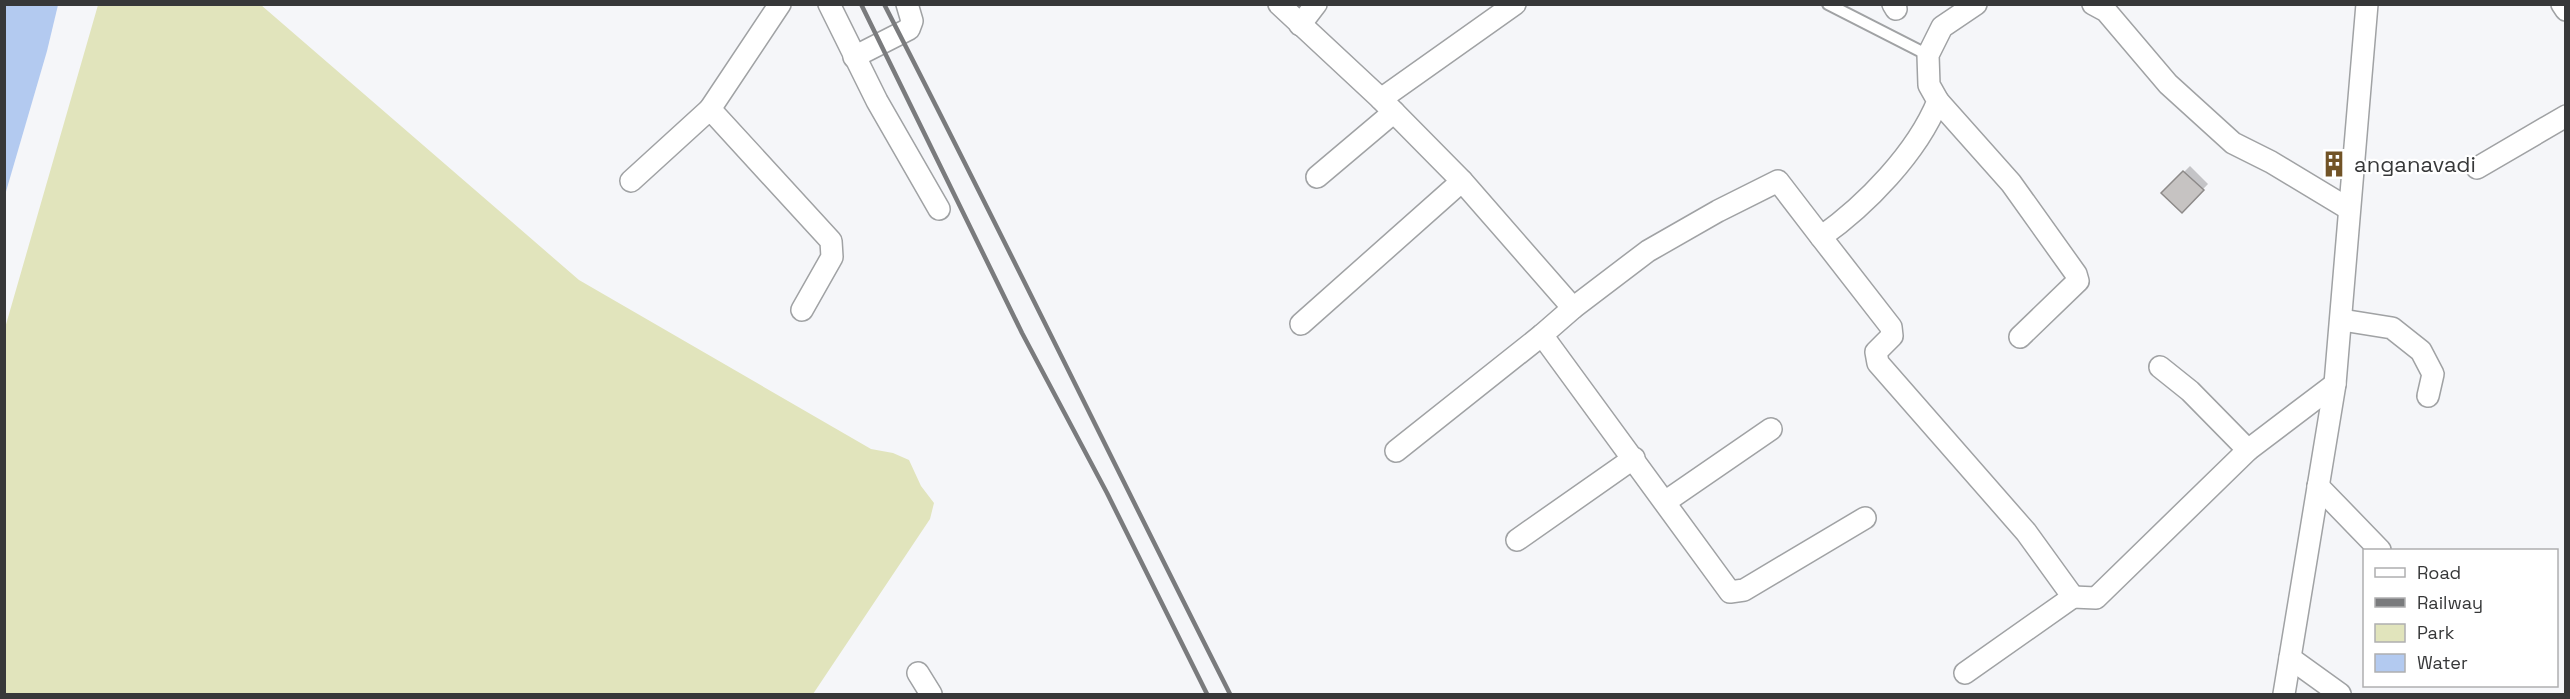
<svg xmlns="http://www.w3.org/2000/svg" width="2570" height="699" font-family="'Space Grotesk',sans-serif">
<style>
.green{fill:#e1e4bc}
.water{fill:#b3caf0}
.shadow{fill:#0003}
.building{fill:#c6c3c2;stroke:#8d8a89;stroke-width:1.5}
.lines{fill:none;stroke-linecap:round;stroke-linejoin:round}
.lane-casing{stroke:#a0a2a4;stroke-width:14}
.street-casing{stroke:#a0a2a4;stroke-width:24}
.lane{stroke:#fff;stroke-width:10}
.street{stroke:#fff;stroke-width:21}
.rail{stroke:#7a7b7d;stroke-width:4.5}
.labels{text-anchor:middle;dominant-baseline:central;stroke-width:4.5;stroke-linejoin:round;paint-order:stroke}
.poi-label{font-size:22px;fill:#373839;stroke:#fff;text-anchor:start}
</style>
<rect width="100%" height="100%" fill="#f5f6f9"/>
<polygon class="green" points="98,5 261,5 579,280 871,449 893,453 909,460 921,486 934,503 930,519 813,694 5,694 5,328"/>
<polygon class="water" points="5,4 58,5 47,51 5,195"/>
<polygon class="shadow" points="2190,166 2208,184 2182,211 2163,193"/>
<polygon class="building" points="2183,171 2204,190 2182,213 2161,193"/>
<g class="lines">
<g class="lane-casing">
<polyline id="lane" points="1828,4 1928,55"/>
</g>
<g class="street-casing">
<g id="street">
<polyline points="829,4 877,101 939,209"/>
<polyline points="1279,4 1381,99"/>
<path d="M 1515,4 L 1381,99 L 1462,181 L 1573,308 L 1648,251 L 1718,211 L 1778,181 L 1821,237 C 1866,205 1917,153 1938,101 L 1929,85 L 1928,55 L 1942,27 L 1976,4"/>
<polyline points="1893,4 1896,9"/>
<polyline points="2093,4 2106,11 2168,84 2233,143 2271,162 2349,209"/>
<polyline points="2562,4 2566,10"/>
<polyline points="1300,25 1316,4"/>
<polyline points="854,57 909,29 912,21 907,4"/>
<polyline points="1938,101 2011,183 2076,274 2078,281 2020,337"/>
<polyline points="710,109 780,4"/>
<polyline points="2477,168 2566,116"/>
<polyline points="1317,177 1394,112"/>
<polyline points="631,181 710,109 831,241 832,257 802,310"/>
<polyline points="1821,237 1891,327 1892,336 1876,352 1878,363 2026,532 2073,597 1965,673"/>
<polyline points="2342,320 2392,328 2421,351 2433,374 2428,396"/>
<polyline points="1301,324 1462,181"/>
<polyline points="1542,335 1730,592 1744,590 1865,518"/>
<polyline points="2160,367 2190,391 2248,450"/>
<polyline points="1396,451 1542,335 1573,308"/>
<polyline points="2318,486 2380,550"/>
<polyline points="1665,502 1771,429"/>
<polyline points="1517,540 1634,458"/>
<polyline points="2073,597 2096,598 2248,450 2335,384"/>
<polyline points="2290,658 2340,694"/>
<polyline points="918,673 931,694"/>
<polyline points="2284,694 2335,384 2367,4"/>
</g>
</g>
<use href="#lane" class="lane"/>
<use href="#street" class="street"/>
<g class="rail">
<polyline points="861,4 1022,333 1107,493 1207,694"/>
<path d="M 884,4 C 1002,233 1114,465 1230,694"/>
</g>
</g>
<defs>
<g id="building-bare" transform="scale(2.07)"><path d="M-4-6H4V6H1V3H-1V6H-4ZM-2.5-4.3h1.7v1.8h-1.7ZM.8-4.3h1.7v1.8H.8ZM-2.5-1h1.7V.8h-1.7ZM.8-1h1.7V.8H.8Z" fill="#715327" stroke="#fff" stroke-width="2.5" paint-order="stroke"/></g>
</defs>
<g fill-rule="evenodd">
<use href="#building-bare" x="2334" y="164"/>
</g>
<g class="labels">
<g class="poi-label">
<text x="2354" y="164">anganavadi</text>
</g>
</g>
<rect width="2570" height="699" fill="none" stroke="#373839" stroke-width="12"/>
<rect x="2363" y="549" width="195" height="138" fill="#ffffff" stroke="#afafb0" stroke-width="1.5"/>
<rect x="2375" y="568" width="30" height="9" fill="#ffffff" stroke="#afafb0" stroke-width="1.5"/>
<text x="2417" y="579" font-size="18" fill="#373839">Road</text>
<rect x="2375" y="598" width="30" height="9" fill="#7a7b7d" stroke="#afafb0" stroke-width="1.5"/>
<text x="2417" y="609" font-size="18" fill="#373839">Railway</text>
<rect x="2375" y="624" width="30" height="18" fill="#e1e4bc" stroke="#afafb0" stroke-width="1.5"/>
<text x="2417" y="639" font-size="18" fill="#373839">Park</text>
<rect x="2375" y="654" width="30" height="18" fill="#b3caf0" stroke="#afafb0" stroke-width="1.5"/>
<text x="2417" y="669" font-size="18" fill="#373839">Water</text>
</svg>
